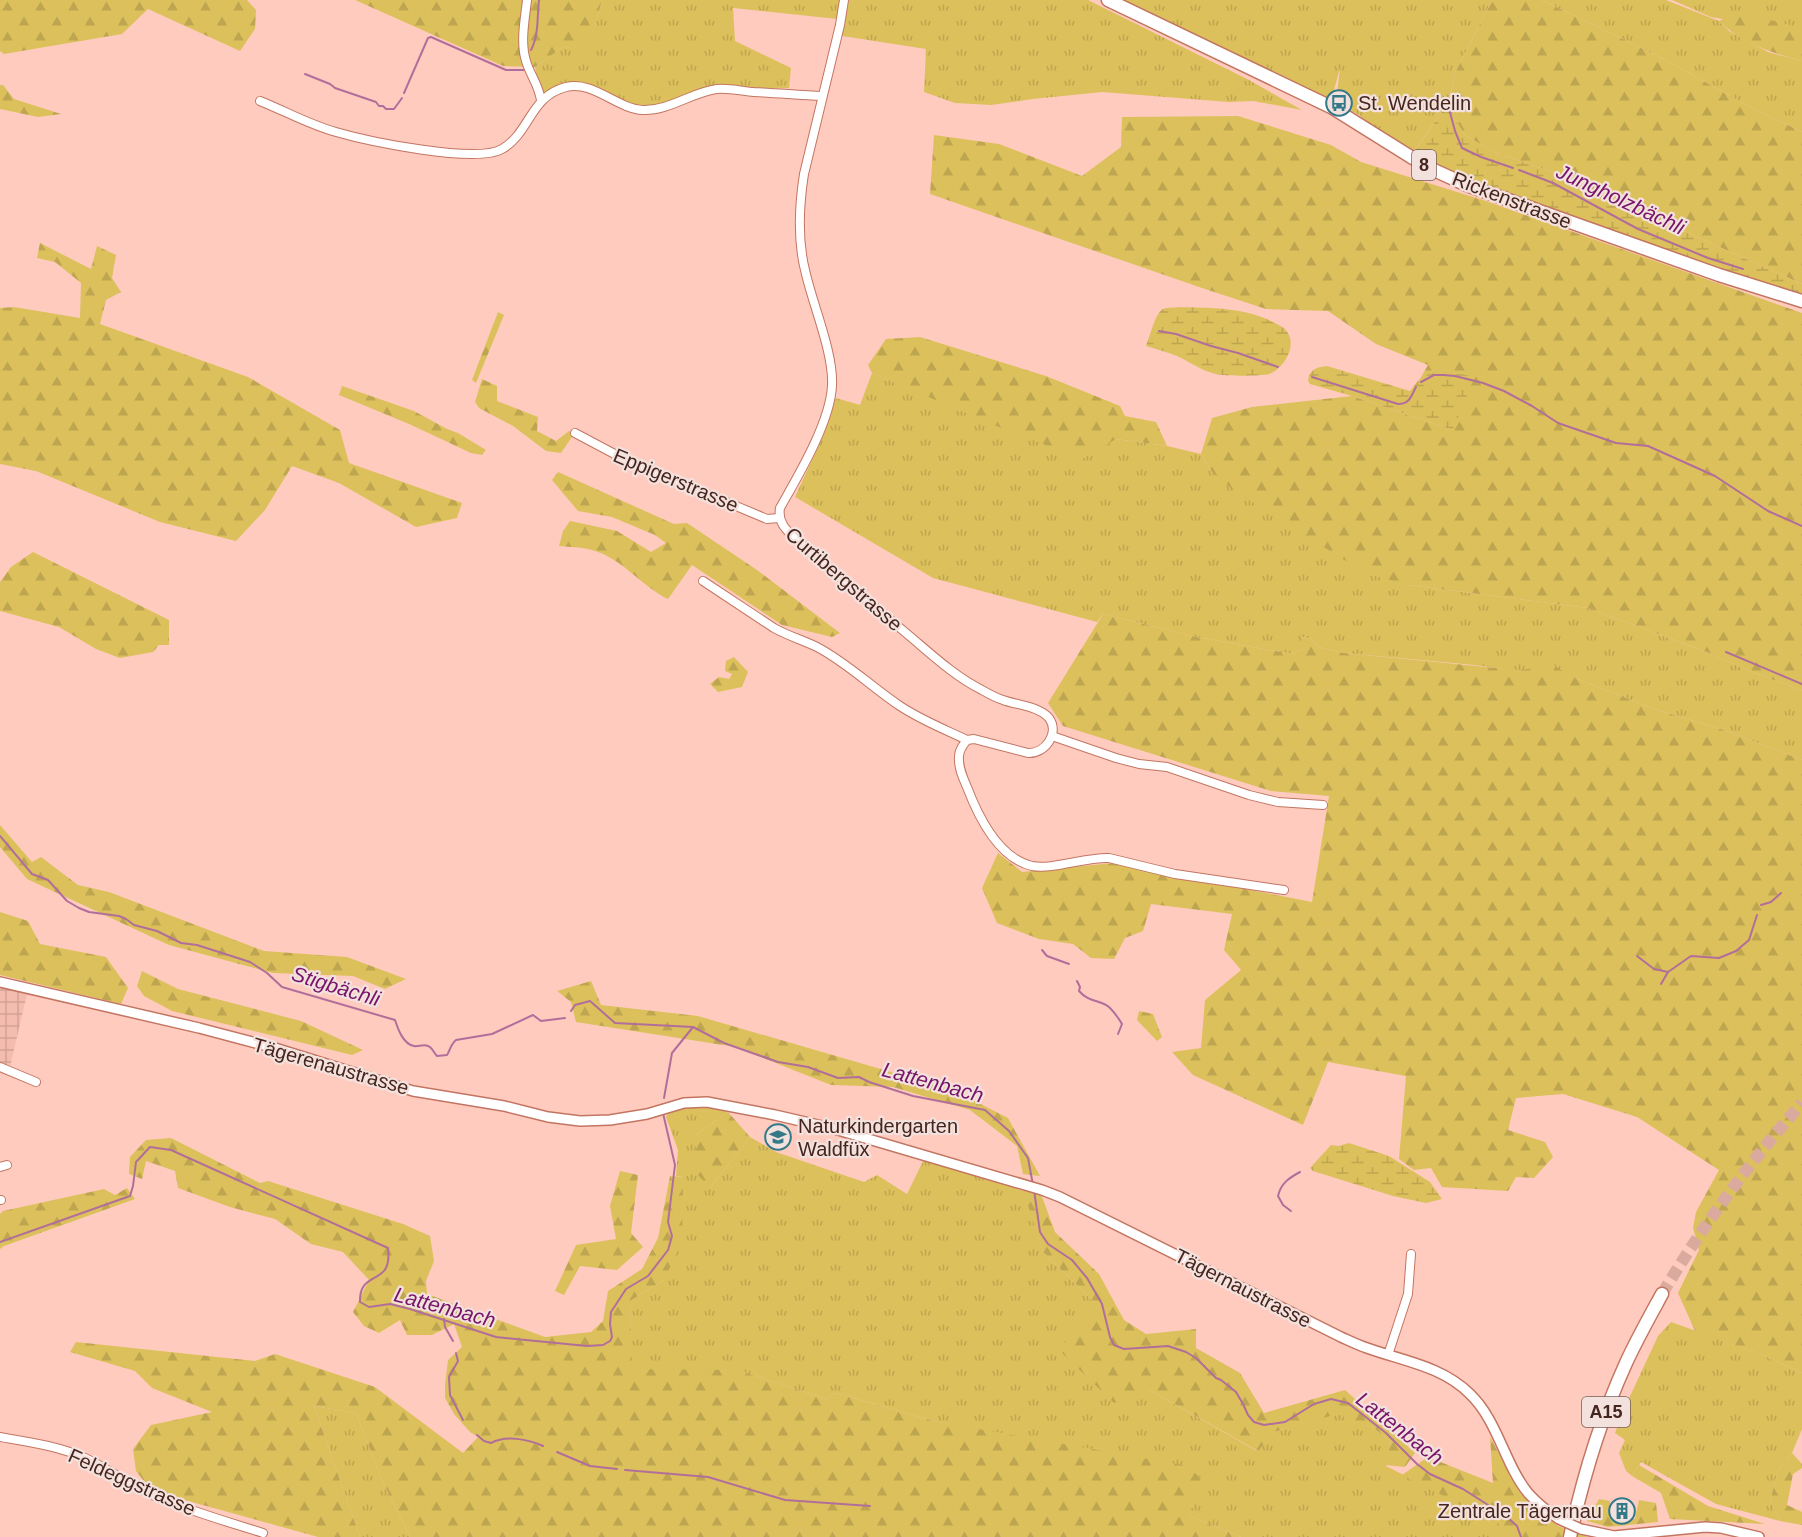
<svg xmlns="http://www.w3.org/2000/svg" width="1802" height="1537" font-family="Arial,sans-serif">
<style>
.industrial{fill:url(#industrial-grid)}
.grass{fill:url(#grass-tufts)}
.forest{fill:url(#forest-firs)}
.wetland{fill:url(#wetland-marsh)}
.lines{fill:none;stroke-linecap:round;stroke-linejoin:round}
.stream{stroke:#b26e9b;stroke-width:2}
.trunk-tunnel{stroke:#daaa9e;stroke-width:12;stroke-dasharray:12 6;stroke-linecap:butt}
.minor-casing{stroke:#c37562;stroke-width:10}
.tertiary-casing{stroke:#c37562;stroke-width:12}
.primary-casing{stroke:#c37562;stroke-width:15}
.trunk-casing{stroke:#c37562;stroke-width:15}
.minor{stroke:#fff;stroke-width:8}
.tertiary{stroke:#fff;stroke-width:9}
.primary{stroke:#fff;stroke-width:12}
.trunk{stroke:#fff;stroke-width:12}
.tertiary-bridge-casing{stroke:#c37562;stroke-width:12;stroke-linecap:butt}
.tertiary-bridge{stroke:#fff;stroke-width:9}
.labels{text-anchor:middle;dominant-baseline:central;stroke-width:4.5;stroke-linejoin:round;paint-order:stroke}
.shield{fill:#f3e1dd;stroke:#795d57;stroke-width:1.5}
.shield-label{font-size:18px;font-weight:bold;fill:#45251d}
.poi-label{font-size:20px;fill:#45251d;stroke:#f3e1dd;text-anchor:start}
.street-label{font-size:20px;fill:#45251d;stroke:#f3e1dd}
.water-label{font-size:21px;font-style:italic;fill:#77156b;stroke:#f3e1dd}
</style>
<defs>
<pattern id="industrial-grid" width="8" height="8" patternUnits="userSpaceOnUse" patternTransform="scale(1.5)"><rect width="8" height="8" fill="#f4bcae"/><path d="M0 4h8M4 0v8" fill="none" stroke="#d3a195"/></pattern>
<pattern id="grass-tufts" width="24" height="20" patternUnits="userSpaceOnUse" patternTransform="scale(1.5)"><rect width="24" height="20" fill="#dcc05c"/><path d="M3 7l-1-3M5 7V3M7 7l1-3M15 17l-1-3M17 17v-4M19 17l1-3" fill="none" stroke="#bea550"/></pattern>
<pattern id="forest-firs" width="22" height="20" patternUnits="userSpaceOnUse" patternTransform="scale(1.5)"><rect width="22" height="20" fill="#dcc05c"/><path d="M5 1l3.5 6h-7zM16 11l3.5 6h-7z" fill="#bea550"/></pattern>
<pattern id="wetland-marsh" width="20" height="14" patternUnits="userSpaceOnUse" patternTransform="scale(1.5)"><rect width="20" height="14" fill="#dcc05c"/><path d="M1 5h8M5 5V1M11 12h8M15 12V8" fill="none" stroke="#bea550"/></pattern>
</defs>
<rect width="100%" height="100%" fill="#ffcbbe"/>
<polygon class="industrial" points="0,988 27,994 10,1067 0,1063"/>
<g class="grass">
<polygon points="602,0 840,0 837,19 733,8 735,41 791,68 789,88 719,89 641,110 578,86 541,100 535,67 563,47 590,43"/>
<polygon points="849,0 1088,0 1249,80 1302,110 1253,101 1229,102 1102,92 1033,99 991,105 955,103 924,92 926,49 842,36"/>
<polygon points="1117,0 1492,0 1455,73 1449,101 1413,153 1373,128 1359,115 1336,102 1340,68 1331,101"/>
<polygon points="1542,0 1666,0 1719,21 1729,31 1768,52 1802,61 1802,132 1739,101 1664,59"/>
<polygon points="1672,0 1802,0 1802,33 1711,17"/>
<polygon points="872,373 1011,430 1116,439 1167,446 1201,454 1212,472 1408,585 1588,608 1712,654 1745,669 1802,691 1802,760 1724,730 1654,709 1575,678 1474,665 1344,653 1318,647 1311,639 1302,637 1302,649 1292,654 1197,637 1103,614 1097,622 933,578 795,497 823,436 836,398 860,405"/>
<polygon points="699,1106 728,1112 696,1135 710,1188 750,1137 776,1152 864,1182 877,1175 907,1194 924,1159 1024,1191 1043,1252 1095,1303 1148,1389 1257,1451 1274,1432 1337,1413 1375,1429 1391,1442 1386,1466 1500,1524 1503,1537 1241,1537 1189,1516 1201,1481 934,1421 836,1393 826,1399 737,1370 631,1370 630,1301 664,1280 683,1177 676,1176 678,1150 666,1117 670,1110"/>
<polygon points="1671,1322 1758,1353 1802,1373 1802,1429 1792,1453 1778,1470 1770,1501 1780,1521 1716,1504 1641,1462 1632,1476 1626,1471 1619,1453 1625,1440 1615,1433 1625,1407 1658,1336"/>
<polygon points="314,1406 356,1413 381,1478 410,1537 360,1537"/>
</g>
<g class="forest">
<polygon points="0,0 247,0 256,10 255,29 240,51 148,9 122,34 4,54 0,51"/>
<polygon points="355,0 602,0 590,44 563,47 535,67 503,66"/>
<polygon points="1492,0 1542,0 1664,59 1739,101 1802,132 1802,284 1552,172 1491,151 1464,134 1455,119 1449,101 1455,73"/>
<path d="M 1738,12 L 1802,28 L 1802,61 C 1772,53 1741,43 1719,21 Z"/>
<polygon points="0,85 3,85 14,99 61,114 38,117 0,109"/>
<polygon points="1238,116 1331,145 1361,162 1486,201 1802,313 1802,691 1745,669 1712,654 1588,608 1408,585 1365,573 1233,490 1212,472 1201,454 1212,418 1252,407 1352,396 1453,430 1433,372 1420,379 1428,365 1376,344 1328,311 1266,309 1202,288 930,194 934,135 999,144 1082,176 1121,147 1122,117"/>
<polygon points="40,243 91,269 97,246 116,255 112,278 121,292 106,300 100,324 248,377 340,430 349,463 462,503 457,518 416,527 339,483 292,466 265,510 236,541 160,522 36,471 0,464 0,308 14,307 80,318 81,283 55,262 37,258"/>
<polygon points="498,312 504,315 476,383 472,380"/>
<polygon points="920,337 1046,376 1120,406 1125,416 1156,422 1167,446 1116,439 1082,459 1004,429 872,373 868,365 886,339"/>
<polygon points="482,379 497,386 497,401 538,417 537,431 556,441 569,431 574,434 561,453 546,451 513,426 479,408 475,402"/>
<polygon points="342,386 414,411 447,429 458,433 486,450 482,455 471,453 409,424 339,395"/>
<path d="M 558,472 L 674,524 L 687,523 L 757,570 L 840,633 L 832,637 L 782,625 L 692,565 L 668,599 C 641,586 622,558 592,550 C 582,547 569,547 559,546 L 563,531 L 570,521 L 617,531 L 651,552 L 666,543 L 655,535 L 612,517 L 578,511 L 552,480 Z"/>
<polygon points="33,552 169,620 169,645 159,645 153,652 120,658 96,649 59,627 0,611 0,582 11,567"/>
<polygon points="1103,614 1197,637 1292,654 1302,649 1301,637 1311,639 1318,647 1344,653 1507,669 1521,670 1553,665 1575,678 1654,709 1724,730 1802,760 1802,1373 1758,1353 1695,1331 1678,1293 1699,1250 1693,1228 1696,1212 1719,1170 1637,1117 1563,1094 1516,1098 1508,1130 1545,1142 1553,1157 1534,1178 1516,1177 1508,1191 1442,1187 1431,1168 1414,1170 1399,1159 1406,1076 1328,1062 1303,1125 1193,1075 1172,1052 1201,1048 1205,1000 1241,970 1224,950 1232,914 1151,904 1143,931 1125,938 1114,959 1091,958 1073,944 1039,939 997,923 982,888 998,853 1022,872 1113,863 1312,902 1329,796 1271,791 1063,726 1048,703"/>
<polygon points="734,657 748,672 742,687 718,692 710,684 719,677 729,679 732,674 725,671 726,661"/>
<polygon points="0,825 32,862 41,857 78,885 109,892 264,951 347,957 406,979 385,989 353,976 273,973 169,945 27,879 0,847"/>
<polygon points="0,912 28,921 40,944 106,957 128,988 121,1004 0,975"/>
<polygon points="142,971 178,989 301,1021 363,1050 352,1055 172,1011 144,996 137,986"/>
<polygon points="591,981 601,1005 698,1016 953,1090 1008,1118 1040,1176 1023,1174 1017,1146 970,1110 893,1087 831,1085 736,1047 576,1022 571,1002 557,991"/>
<polygon points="1139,1011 1153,1014 1162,1037 1157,1041 1137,1020"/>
<polygon points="728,1112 750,1137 710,1188 695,1172 696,1135"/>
<polygon points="171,1138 260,1183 268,1181 403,1224 430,1236 434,1261 426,1281 427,1294 545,1337 591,1332 603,1321 608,1291 642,1269 658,1238 670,1176 683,1177 682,1242 664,1280 630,1301 632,1369 737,1370 826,1399 836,1393 934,1421 1188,1466 1202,1480 1189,1516 1241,1537 410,1537 381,1478 356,1413 314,1406 360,1537 318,1537 152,1491 136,1471 133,1449 151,1425 212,1412 152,1388 135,1371 70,1352 76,1342 255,1361 275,1354 375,1387 463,1453 478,1437 470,1432 454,1414 445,1398 445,1385 448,1360 462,1347 454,1324 432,1335 407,1335 400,1320 379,1333 364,1326 353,1312 369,1280 343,1252 311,1244 275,1219 230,1207 178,1188 175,1171 146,1161 142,1179 129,1174 130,1157 146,1140"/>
<polygon points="620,1171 638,1175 631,1233 643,1247 617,1270 580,1266 564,1295 555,1291 576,1245 616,1239 610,1206"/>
<polygon points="127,1188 135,1199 4,1246 0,1249 0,1214 3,1211 104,1189 115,1195"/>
<polygon points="1023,1190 1041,1194 1055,1232 1099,1274 1124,1320 1146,1334 1196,1329 1196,1348 1240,1373 1264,1413 1345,1390 1415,1453 1405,1467 1385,1465 1391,1442 1375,1429 1337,1414 1274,1432 1258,1451 1148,1389 1114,1403 1059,1350 1095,1303 1043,1252"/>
<polygon points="1490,1437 1521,1494 1558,1526 1588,1537 1503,1537 1499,1524 1402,1475 1428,1457 1493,1483"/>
<polygon points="1792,1453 1802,1464 1802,1468 1793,1474 1787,1505 1802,1512 1802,1525 1780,1521 1770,1501 1778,1470"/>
<polygon points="1639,1465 1708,1506 1765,1524 1670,1519 1661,1493 1632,1476"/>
<polygon points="1599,1499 1610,1501 1610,1514 1612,1520 1635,1519 1639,1500 1656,1503 1658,1522 1608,1527 1587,1521"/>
</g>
<g class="wetland">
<polygon points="1449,101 1455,119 1464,134 1491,151 1552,172 1802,284 1802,295 1667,251 1470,180 1414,152"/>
<path d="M 1179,307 C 1210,308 1240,307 1269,320 C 1274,323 1280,325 1285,329 C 1299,343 1285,368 1269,374 C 1263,376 1231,376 1223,375 C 1206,374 1192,363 1177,356 C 1167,352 1156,349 1146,346 C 1150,337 1155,313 1163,309 C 1167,307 1175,308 1179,307 Z"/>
<path d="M 1327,366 L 1410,391 C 1413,388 1416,382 1420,379 C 1436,366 1455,373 1474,377 L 1453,430 L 1352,396 L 1310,384 L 1308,381 C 1309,370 1316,367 1327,366 Z"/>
<polygon points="1349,1143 1389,1156 1430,1182 1442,1199 1426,1203 1393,1196 1313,1171 1310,1168 1331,1145 1338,1146"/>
</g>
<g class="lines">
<g class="stream">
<path d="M 531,50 C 539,35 537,17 539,0"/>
<polyline points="305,74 330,84 335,88 376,102 379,106 383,106 386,109 394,109 402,98"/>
<polyline points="404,93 428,38 431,37 506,70 524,70"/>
<polyline points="1448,105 1455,131 1462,148 1481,157 1513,168"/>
<polyline points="1519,170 1553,183 1638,229 1708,258 1743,269"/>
<polyline points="1159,331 1176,334 1211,346 1238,353 1278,367"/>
<path d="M 1312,377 L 1398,404 C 1410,404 1411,396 1416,387"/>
<polyline points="1421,382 1434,375 1444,375 1455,376 1483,383 1504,391 1532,406 1558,423 1616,443 1648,446 1715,476 1768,511 1802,526"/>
<polyline points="1726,652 1802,684"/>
<path d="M 0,836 L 32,874 L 48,880 L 67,901 L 79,908 L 89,912 L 119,916 L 126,919 L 134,925 L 157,931 L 181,943 L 197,945 L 250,962 L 267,973 L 282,987 L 395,1020 C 398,1029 403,1044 414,1046 C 418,1047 423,1044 428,1046 C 432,1047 434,1053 437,1056 L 447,1055 C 450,1050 451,1044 456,1040 L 492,1034 L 533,1015 L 541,1021 L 565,1018"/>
<polyline points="1761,905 1771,902 1781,893"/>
<polyline points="1042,950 1047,956 1069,964"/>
<polyline points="1637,956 1654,969 1668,972"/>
<path d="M 1077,981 L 1080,987 L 1079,991 C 1089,1003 1103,1000 1110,1008 C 1114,1012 1119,1019 1122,1024 L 1118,1034"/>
<polyline points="1661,984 1668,972 1691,956 1719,958 1736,951 1749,940 1757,915"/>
<polyline points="571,1011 575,1005 590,1001 615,1023 693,1027 724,1043 778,1062 808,1067 838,1078 859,1077 869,1082 913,1096 985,1110 1009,1131 1028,1158 1033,1185"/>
<polyline points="664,1098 672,1053 693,1027"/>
<polyline points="1034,1190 1040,1232 1048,1244 1072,1260 1087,1278 1102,1304 1110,1337 1114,1345 1124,1349 1168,1346 1186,1352 1196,1358 1216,1378 1221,1380 1236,1392 1243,1404 1248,1415 1254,1422 1264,1425 1285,1422 1314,1404 1331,1399 1348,1403 1386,1433 1417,1464 1430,1474 1463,1489 1507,1517 1517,1526 1521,1537"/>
<path d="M 1291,1211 L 1283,1205 L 1278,1196 C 1281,1183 1289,1178 1300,1172"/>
<path d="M 0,1242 L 130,1196 L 133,1186 L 136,1162 L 150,1147 L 171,1150 L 388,1248 C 393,1288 359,1268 360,1302 L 369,1307 L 390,1304 L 410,1309 L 496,1337 L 587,1346 L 603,1345 L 610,1341 L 612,1337 L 610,1324 L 611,1312 L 626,1289 L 648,1276 L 668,1250 L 672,1236 L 668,1222 L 675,1165 L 663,1113"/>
<polyline points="444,1319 445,1327 453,1341"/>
<polyline points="456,1353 458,1361 449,1377 450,1395 463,1420"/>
<path d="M 477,1435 L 484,1441 L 491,1443 C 506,1435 528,1439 543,1446"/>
<polyline points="557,1452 590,1466 617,1469"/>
<polyline points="625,1470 708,1477 785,1500 870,1506"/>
</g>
<path class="trunk-tunnel" d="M 1662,1294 C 1703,1225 1750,1162 1802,1103"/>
<g class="minor-casing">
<g id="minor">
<path d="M 527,0 C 525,19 520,42 526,61 C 530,75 538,83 541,100"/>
<path d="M 844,0 L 840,25 L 804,174 C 799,206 797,238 805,270 C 812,303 834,353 832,386 C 830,423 798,476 780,508 C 777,525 790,533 801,544 C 836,574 871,603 906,633 C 930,653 954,676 982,690 C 989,694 996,698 1003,700 C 1016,705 1039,706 1049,718 C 1060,733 1045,754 1028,753 L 974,739 L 967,740 C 963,745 959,750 959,756 C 958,767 963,778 967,787 C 978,816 998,858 1032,866 C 1053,870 1085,857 1109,858 L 1175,874 L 1284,890"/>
<path d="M 260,101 C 285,111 310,125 336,132 C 367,141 476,164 502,149 C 530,133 530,96 566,87 C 593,80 617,109 643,110 C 669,111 692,92 717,89 C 729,88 742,91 754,92 C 777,93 799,95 822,96"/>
<polyline points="575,433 624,459 767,519 779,518"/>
<path d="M 703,581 L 774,628 C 788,636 803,640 817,647 C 846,662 873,688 900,706 C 921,720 944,729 967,740"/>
<polyline points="1052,736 1116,758 1139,764 1167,767 1249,795 1278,802 1323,805"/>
<polyline points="0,1067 36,1082"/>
<polyline points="0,1167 7,1165"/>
<polyline points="0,1200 1,1200"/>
<polyline points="1388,1355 1408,1294 1411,1254"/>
<path d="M 0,1437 C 29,1442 58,1446 85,1458 C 107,1468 127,1483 150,1494 C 186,1510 225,1521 263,1533"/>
</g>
</g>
<g class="tertiary-casing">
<g id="tertiary">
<path d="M 0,982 L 199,1028 L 275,1048 L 413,1091 L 504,1106 L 548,1117 L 580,1121 L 610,1120 L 647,1114 L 684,1103 L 707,1102 L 775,1115 L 831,1128 L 1042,1190 L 1060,1197 L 1341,1337 C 1350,1341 1358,1345 1367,1348 C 1403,1361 1442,1366 1470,1394 C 1498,1421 1504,1463 1528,1493 C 1537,1503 1548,1512 1559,1519"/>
<polyline points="1581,1529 1614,1536 1705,1527 1721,1528 1759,1537"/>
</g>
</g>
<g class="primary-casing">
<polyline id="primary" points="1108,0 1331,107 1411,157 1436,171 1469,186 1719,275 1802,301"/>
</g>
<g class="trunk-casing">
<path id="trunk" d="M 1570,1537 C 1583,1477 1601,1418 1626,1363 C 1637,1339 1650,1316 1662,1294"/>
</g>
<use href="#minor" class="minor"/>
<use href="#tertiary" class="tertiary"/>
<use href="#primary" class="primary"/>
<use href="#trunk" class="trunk"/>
<g class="tertiary-bridge-casing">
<polyline id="tertiary-bridge" points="1559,1519 1581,1529"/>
</g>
<use href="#tertiary-bridge" class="tertiary-bridge"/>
</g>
<defs>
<g id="bus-ring" transform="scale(1.35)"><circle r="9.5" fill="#f3e1dd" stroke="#347988" stroke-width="1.5"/><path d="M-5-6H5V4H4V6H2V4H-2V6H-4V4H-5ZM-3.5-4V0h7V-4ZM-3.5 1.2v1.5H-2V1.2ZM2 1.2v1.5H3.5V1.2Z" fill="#347988"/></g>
<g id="school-ring" transform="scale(1.35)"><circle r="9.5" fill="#f3e1dd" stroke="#347988" stroke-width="1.5"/><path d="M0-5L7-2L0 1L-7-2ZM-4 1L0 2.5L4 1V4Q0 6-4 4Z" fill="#347988"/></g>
<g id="building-ring" transform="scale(1.35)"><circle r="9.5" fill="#f3e1dd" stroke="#347988" stroke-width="1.5"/><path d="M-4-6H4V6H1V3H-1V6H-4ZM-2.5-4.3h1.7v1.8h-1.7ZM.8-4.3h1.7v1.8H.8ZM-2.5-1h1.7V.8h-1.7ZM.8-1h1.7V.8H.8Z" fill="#347988"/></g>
</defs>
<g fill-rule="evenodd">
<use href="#bus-ring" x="1339" y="103"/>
<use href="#school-ring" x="778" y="1137"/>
<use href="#building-ring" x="1622" y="1511"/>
</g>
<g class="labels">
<g class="shield">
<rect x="1412" y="150" width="24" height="30" rx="4.5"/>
<rect x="1582" y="1397" width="48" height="30" rx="4.5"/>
</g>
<g class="shield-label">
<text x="1424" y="165">8</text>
<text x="1606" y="1412">A15</text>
</g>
<g class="poi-label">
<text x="1358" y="103">St. Wendelin</text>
<text x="798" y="1126">Naturkindergarten<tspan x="798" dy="23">Waldfüx</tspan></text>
<text x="1602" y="1511" text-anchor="end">Zentrale Tägernau</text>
</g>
<g class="street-label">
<text transform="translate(1512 200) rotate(21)">Rickenstrasse</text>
<text transform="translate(676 480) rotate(23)">Eppigerstrasse</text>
<text transform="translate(844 579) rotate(41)">Curtibergstrasse</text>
<text transform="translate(331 1066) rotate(16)">Tägerenaustrasse</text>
<text transform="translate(1243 1288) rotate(27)">Tägernaustrasse</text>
<text transform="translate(132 1482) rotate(24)">Feldeggstrasse</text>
</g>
<g class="water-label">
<text transform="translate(1621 199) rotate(25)">Jungholzbächli</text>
<text transform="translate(336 986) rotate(17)">Stigbächli</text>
<text transform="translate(933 1082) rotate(15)">Lattenbach</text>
<text transform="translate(445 1307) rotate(15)">Lattenbach</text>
<text transform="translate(1400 1428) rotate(38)">Lattenbach</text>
</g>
</g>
</svg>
